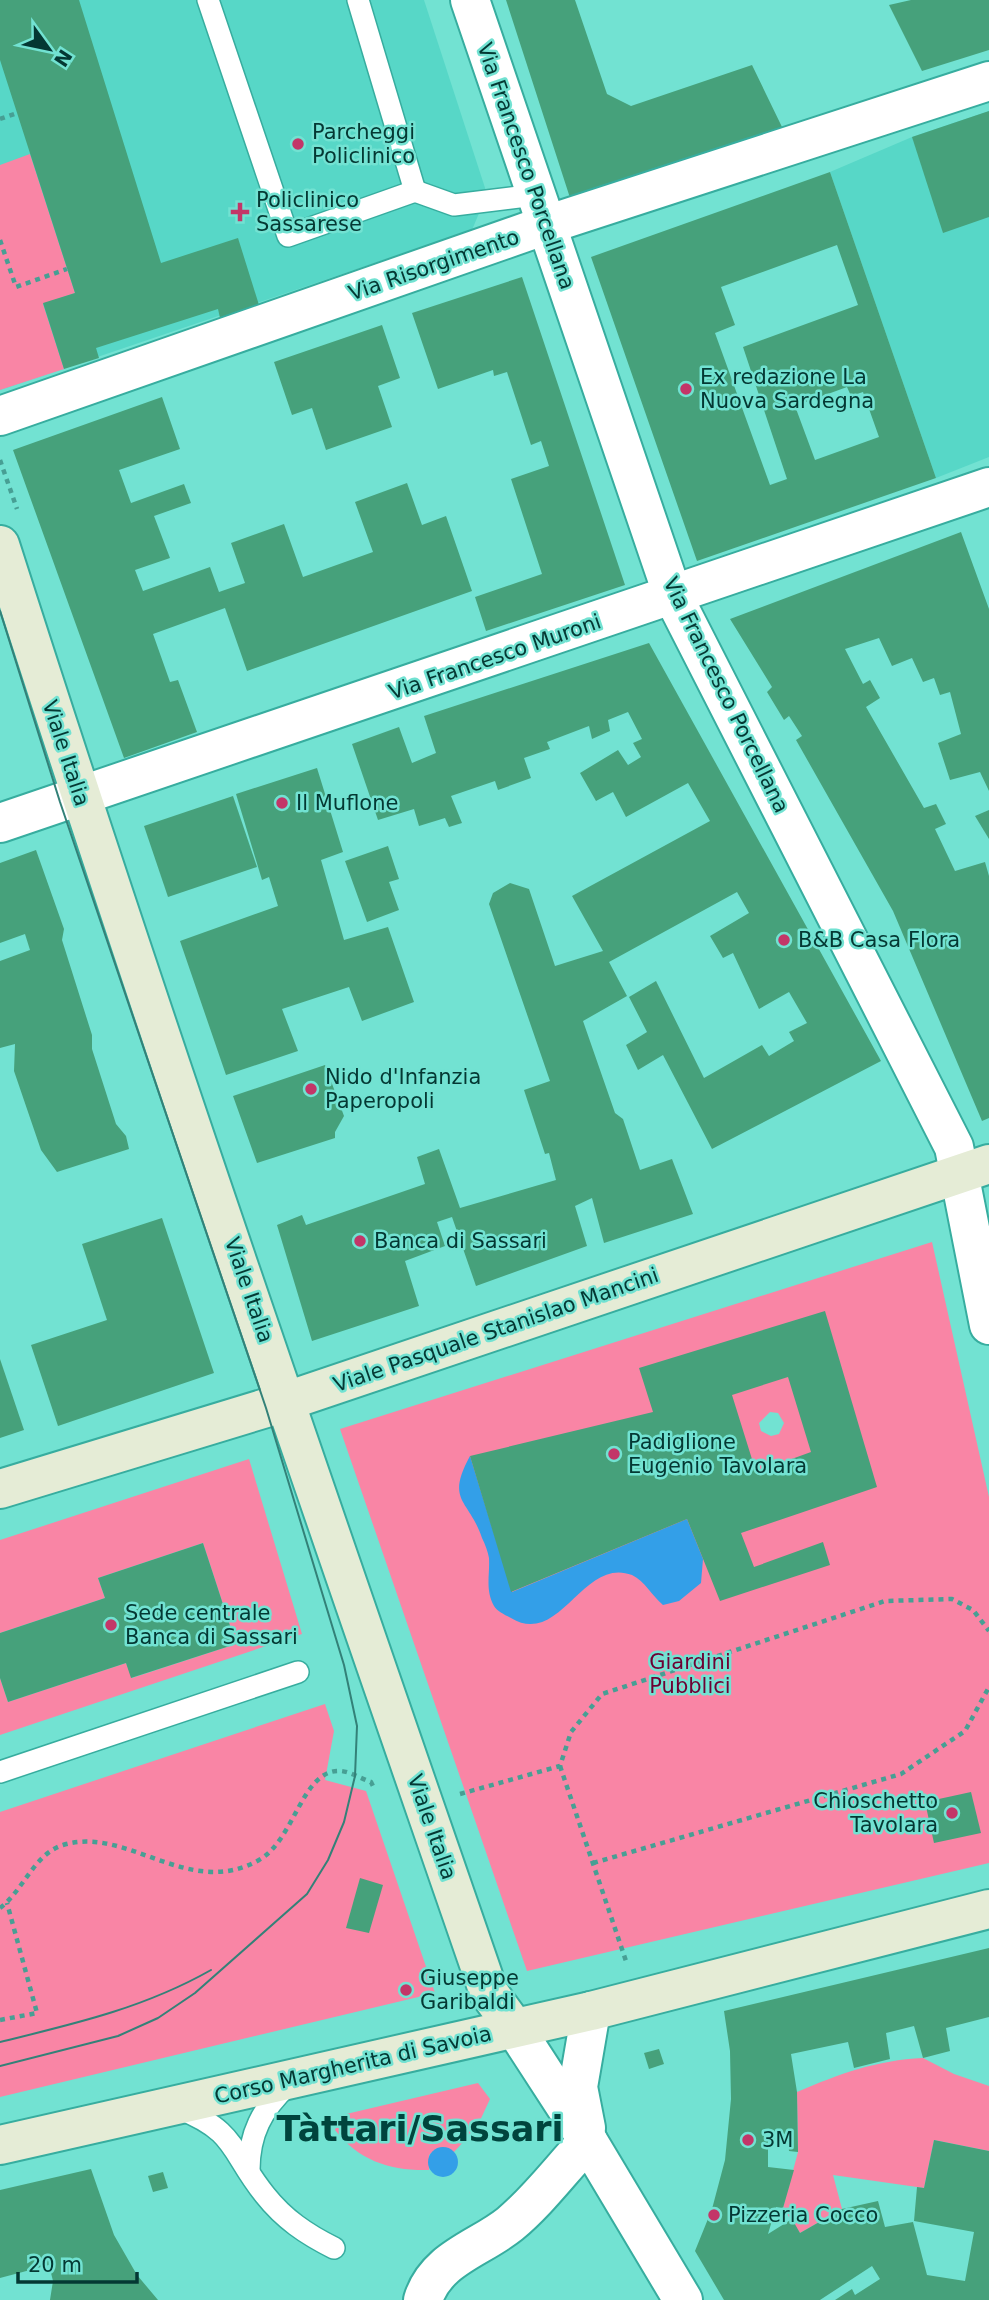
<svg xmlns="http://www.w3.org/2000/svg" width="989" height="2300" font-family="'DejaVu Sans',sans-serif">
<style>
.built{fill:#57d7c7}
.green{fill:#f985a5;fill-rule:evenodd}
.water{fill:#339fe8}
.building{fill:#46a17b;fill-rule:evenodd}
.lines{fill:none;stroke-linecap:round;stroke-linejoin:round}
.lane-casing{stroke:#37ad9f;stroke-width:24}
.street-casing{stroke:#37ad9f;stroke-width:42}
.secondary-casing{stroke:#37ad9f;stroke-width:42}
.path{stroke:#479f94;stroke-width:4.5;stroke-dasharray:5 5;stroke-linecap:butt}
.lane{stroke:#fff;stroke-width:21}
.street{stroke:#fff;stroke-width:38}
.secondary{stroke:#e5ecd6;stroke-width:38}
.tram{stroke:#338178;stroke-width:2}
.poi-dot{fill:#c33668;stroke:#72e2d2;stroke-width:2.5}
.labels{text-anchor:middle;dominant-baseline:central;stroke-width:5;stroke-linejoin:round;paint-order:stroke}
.poi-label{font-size:21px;fill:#043833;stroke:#72e2d2;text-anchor:start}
.street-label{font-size:21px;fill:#043833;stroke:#72e2d2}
.park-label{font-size:21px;fill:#6e0032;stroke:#72e2d2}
.town-label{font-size:35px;font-weight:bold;fill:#00443d;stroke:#72e2d2}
</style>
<rect width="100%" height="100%" fill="#72e2d2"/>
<g class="built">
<polygon points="0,0 424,0 487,194 472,230 0,390"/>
<polygon points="989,111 989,457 936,478 830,172 912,137"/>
</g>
<g class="green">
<polygon points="30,154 75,293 43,304 64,369 0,390 0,165"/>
<path d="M 932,1242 L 989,1497 L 989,1863 L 527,1971 L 340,1429 ZM 770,1412 L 778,1413 L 784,1423 L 779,1434 L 771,1436 L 761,1431 L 759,1423 Z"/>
<polygon points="249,1459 302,1634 0,1735 0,1678 8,1702 126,1663 132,1678 236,1644 203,1543 98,1578 105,1598 0,1633 0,1540"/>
<polygon points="325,1704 334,1731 325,1780 366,1791 435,1993 0,2097 0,1812"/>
<path d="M 923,2058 L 954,2074 L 989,2086 L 989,2151 L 934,2140 L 924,2188 L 833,2175 L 842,2209 L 800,2233 L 783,2208 L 798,2152 L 797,2092 C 839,2074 877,2060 923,2058 Z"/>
<path d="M 478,2083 L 490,2099 L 477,2127 L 454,2152 L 436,2149 L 429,2155 L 429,2170 C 391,2171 359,2161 335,2130 L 342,2115 Z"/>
</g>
<g class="water">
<path d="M 470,1456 L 512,1592 L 687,1519 L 703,1559 L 701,1583 L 679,1601 L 663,1605 C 652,1596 645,1581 632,1575 C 583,1556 560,1648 511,1618 C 505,1615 497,1611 494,1606 C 485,1589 490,1576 489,1558 C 488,1552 485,1544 482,1538 C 469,1499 445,1502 470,1456 Z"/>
<circle cx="443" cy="2162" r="15"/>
</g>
<g class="building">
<polygon points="0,0 79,0 161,263 238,238 259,305 220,318 218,309 96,348 99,358 64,369 43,303 75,293 0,60"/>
<polygon points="506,0 575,0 607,94 631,106 752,65 782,127 572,204"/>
<polygon points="911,0 989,0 989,50 922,71 889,5"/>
<polygon points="989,111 989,217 943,233 912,137"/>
<path d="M 830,172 L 936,478 L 697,561 L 591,257 ZM 837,245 L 858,305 L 743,347 L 787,479 L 770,485 L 715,333 L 735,325 L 721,287 ZM 847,387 L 851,396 L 863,392 L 879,437 L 815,460 L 795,406 Z"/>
<polygon points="522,277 625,585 486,631 475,597 542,574 511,479 549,466 541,441 531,445 507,372 494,376 493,370 438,389 412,313"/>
<polygon points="382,325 400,378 378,386 392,427 326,450 312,408 292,415 274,362"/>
<polygon points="162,397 180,449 119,470 131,503 184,484 191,503 154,516 170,558 135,570 143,591 210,567 219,592 245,583 231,543 284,524 303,577 373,552 355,502 407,483 422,525 446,516 472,591 247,671 225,608 153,634 170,682 178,680 197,732 124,758 13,450"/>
<polygon points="961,532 989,609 989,791 980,772 950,780 938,743 961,734 950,692 940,695 934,678 923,682 912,658 892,666 879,638 845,649 863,684 870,680 880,698 866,707 924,808 936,804 946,824 935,829 955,871 985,862 989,876 989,1118 982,1121 893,911 796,740 802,736 789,716 784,720 767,692 772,687 730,619"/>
<polygon points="649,643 881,1061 712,1149 663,1055 638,1070 626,1045 647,1032 629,997 656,981 704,1078 762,1045 769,1056 794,1041 789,1032 807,1023 789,992 759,1009 733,953 723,958 710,936 749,913 737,892 609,962 627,996 583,1021 615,1113 623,1119 640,1170 672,1159 693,1214 604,1243 592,1198 575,1206 587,1246 476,1286 452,1217 437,1222 445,1246 405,1261 419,1306 312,1341 277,1225 302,1215 306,1225 425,1184 417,1157 439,1149 460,1208 556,1180 549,1153 545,1154 524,1090 550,1081 489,904 493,893 510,883 529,889 555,966 603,951 572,896 710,821 688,783 626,817 613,792 596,801 580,773 618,750 628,765 641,757 633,743 642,739 628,712 608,720 610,731 592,739 589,726 547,742 550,749 524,758 531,778 498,790 495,781 451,796 462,823 449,827 445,818 419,826 414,809 378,820 352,744 399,727 412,763 436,753 424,716"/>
<polygon points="317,768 343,852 321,860 344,940 388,927 414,1002 362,1021 349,987 282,1009 298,1051 226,1075 180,941 278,906 269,877 262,880 236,794"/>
<polygon points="233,796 257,867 168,897 144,826"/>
<polygon points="989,810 989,839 975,816"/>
<polygon points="388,846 399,879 389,882 399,910 367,922 345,861"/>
<polygon points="36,850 64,929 62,940 92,1035 92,1049 116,1124 126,1136 129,1149 57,1172 41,1150 14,1071 15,1044 0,1048 0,961 30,950 25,934 0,943 0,863"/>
<polygon points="325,1065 344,1116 335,1132 335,1138 257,1163 233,1096"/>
<polygon points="162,1218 214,1373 58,1426 31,1345 107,1320 82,1244"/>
<path d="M 825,1311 L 877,1487 L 741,1533 L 754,1567 L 823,1542 L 830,1565 L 720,1601 L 687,1519 L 511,1592 L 470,1456 L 653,1412 L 639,1368 ZM 788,1377 L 811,1452 L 756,1472 L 732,1395 Z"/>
<polygon points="0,1359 24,1430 0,1438"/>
<polygon points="203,1543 236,1644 131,1678 126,1663 8,1702 0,1678 0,1633 105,1598 98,1578"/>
<polygon points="971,1792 981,1833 934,1843 925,1802"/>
<polygon points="360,1878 383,1885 369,1933 346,1928"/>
<polygon points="989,1948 989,2017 946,2028 950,2051 923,2058 914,2026 886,2033 890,2059 854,2068 848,2042 791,2054 797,2092 798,2152 789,2151 788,2140 768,2139 768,2167 794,2170 783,2208 776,2207 768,2234 792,2219 800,2233 842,2209 878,2201 885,2227 913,2222 927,2275 965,2281 974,2232 914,2221 917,2187 924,2188 934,2140 989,2151 989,2300 835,2300 852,2289 855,2295 880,2279 872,2266 820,2300 724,2300 695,2251 712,2209 725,2160 731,2099 730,2051 724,2011"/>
<polygon points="659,2049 664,2064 649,2069 644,2053"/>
<polygon points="91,2169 114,2235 137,2275 158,2300 50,2300 53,2281 49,2265 0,2278 0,2190"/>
<polygon points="163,2172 168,2188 153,2192 148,2176"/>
</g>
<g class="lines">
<g class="lane-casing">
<g id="lane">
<polyline points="208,0 288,236 415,191 454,205 535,195"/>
<polyline points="358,0 415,191"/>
<polyline points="0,1772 298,1672"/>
<path d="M 178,2108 C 238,2132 229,2150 265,2195 C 284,2219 306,2234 334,2248"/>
<path d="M 249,2170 C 249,2134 262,2109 288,2085"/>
</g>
</g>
<g class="street-casing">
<g id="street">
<polyline points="470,0 673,596 954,1147 989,1325"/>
<polyline points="0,416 546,225 989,81"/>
<polyline points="0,823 989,487"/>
<polyline points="514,2027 588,2141 683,2300"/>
<polyline points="586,2128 578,2087 591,2011"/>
<path d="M 423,2300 C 436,2258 479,2249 510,2224 C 539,2200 562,2168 588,2141"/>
</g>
</g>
<g class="secondary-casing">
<g id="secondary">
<path d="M 0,545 C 155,1031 323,1512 489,1993 L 514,2027"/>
<polyline points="0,1489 266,1408 989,1164"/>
<polyline points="0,2145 591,2011 989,1909"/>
</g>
</g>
<g class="path">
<polyline points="0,119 17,113"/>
<polyline points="0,240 16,287 67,269"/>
<polyline points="0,460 17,509"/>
<polyline points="560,1766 626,1961"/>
<polyline points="460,1794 560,1766 571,1732 602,1694 885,1601 952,1599 973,1610 989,1631"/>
<polyline points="593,1863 901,1774 965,1731 989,1687"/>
<path d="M 0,1908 C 23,1891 34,1854 63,1845 C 127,1825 189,1900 259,1860 C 295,1840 302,1768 341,1771 C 351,1772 362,1779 371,1782 L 373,1786"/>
<polyline points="0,2020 37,2013 7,1903"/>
</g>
<use href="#lane" class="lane"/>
<use href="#street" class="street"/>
<use href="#secondary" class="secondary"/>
<g class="tram">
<polyline points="0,611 60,802 266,1408 344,1665 357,1726 355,1776 344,1822 328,1860 307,1894 195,1993 158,2018 118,2036 0,2066"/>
<path d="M 0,2042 C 74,2024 144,2008 211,1970"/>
</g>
</g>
<g class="poi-dot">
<circle cx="298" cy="144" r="7"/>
<path d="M236.5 201.5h7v7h7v7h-7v7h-7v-7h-7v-7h7z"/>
<circle cx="686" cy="389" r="7"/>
<circle cx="282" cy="803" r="7"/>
<circle cx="784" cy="940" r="7"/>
<circle cx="311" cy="1089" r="7"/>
<circle cx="360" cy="1241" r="7"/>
<circle cx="614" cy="1454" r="7"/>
<circle cx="111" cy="1625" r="7"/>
<circle cx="952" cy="1813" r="7"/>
<circle cx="406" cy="1990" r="7"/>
<circle cx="748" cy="2140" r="7"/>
<circle cx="714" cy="2215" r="7"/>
</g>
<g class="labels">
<g class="poi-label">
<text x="312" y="132">Parcheggi<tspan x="312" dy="24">Policlinico</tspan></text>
<text x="256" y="200">Policlinico<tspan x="256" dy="24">Sassarese</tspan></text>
<text x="700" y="377">Ex redazione La<tspan x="700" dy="24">Nuova Sardegna</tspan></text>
<text x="296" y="803">Il Muflone</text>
<text x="798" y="940">B&amp;B Casa Flora</text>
<text x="325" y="1077">Nido d'Infanzia<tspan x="325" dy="24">Paperopoli</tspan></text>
<text x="374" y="1241">Banca di Sassari</text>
<text x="628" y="1442">Padiglione<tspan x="628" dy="24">Eugenio Tavolara</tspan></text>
<text x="125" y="1613">Sede centrale<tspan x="125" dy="24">Banca di Sassari</tspan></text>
<text x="938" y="1801" text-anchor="end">Chioschetto<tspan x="938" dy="24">Tavolara</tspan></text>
<text x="420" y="1978">Giuseppe<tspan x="420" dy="24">Garibaldi</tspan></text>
<text x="762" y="2140">3M</text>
<text x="728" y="2215">Pizzeria Cocco</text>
</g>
<g class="street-label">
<text transform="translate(526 166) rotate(71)">Via Francesco Porcellana</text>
<text transform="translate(434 265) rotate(-19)">Via Risorgimento</text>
<text transform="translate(495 657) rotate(-19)">Via Francesco Muroni</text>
<text transform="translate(726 695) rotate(64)">Via Francesco Porcellana</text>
<text transform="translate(66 753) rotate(72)">Viale Italia</text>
<text transform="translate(249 1290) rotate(71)">Viale Italia</text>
<text transform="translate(496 1330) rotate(-19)">Viale Pasquale Stanislao Mancini</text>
<text transform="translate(432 1827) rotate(71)">Viale Italia</text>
<text transform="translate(353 2065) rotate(-13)">Corso Margherita di Savoia</text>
</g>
<g class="park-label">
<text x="690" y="1662">Giardini<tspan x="690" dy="24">Pubblici</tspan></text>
</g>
<g class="town-label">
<text x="420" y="2129">Tàttari/Sassari</text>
</g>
</g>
<g transform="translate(49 49) rotate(123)" stroke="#72e2d2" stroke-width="5" paint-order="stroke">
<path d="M0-5L12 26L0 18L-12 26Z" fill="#043833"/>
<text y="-10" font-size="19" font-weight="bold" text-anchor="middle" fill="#043833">N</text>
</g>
<path d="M18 2272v10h119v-10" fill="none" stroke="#043833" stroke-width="3.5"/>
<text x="28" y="2272" font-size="21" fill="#043833" stroke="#72e2d2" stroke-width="5" paint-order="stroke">20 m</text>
</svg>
